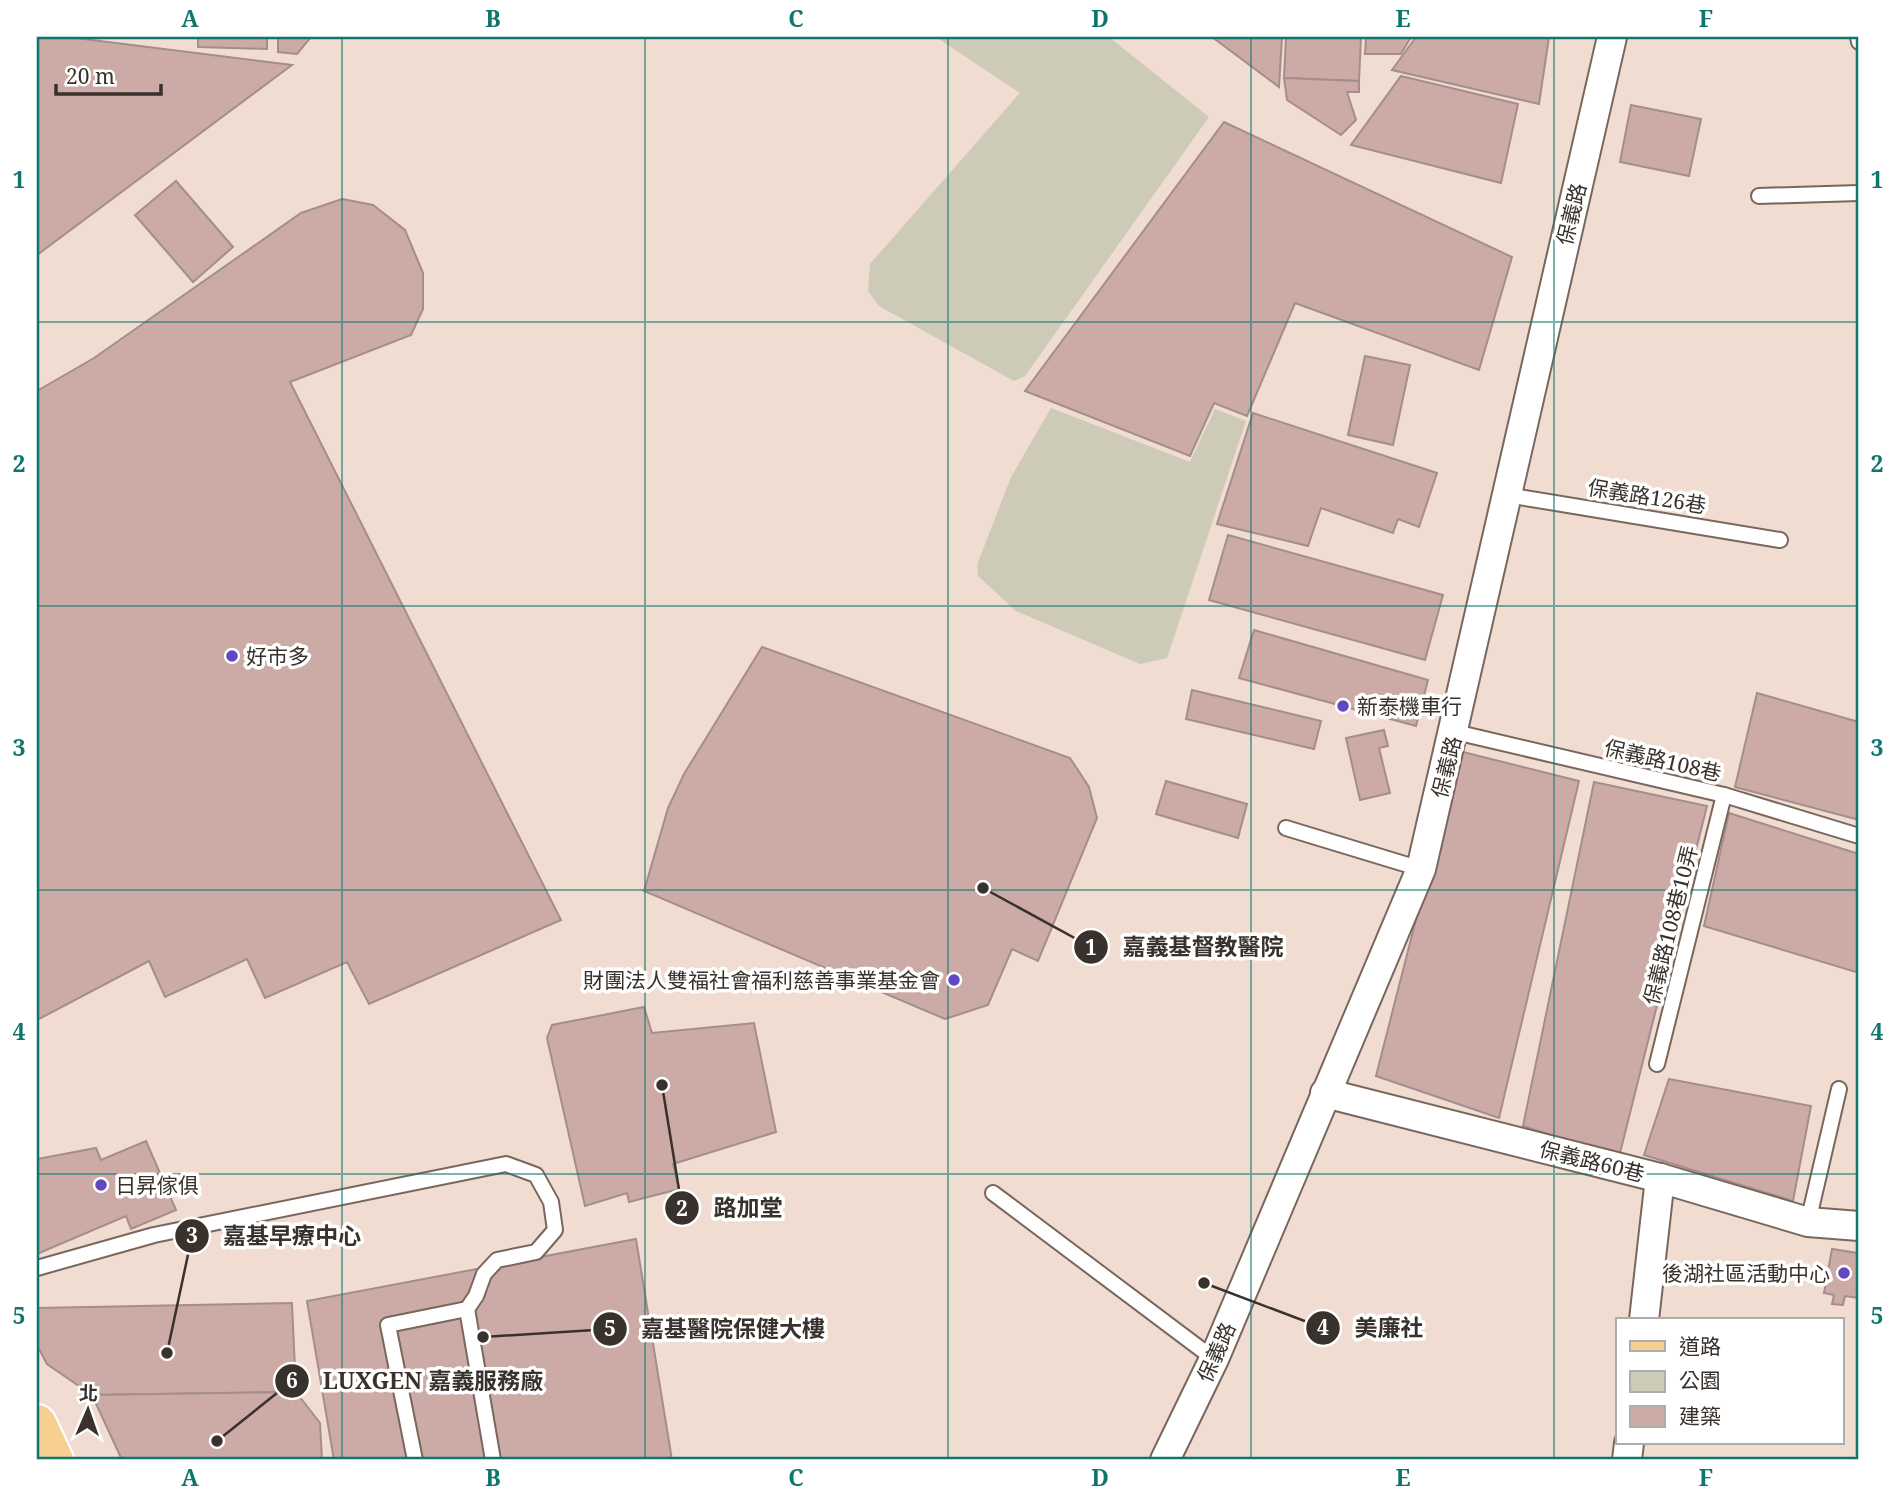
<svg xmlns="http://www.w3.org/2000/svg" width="1896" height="1497" font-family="'Noto Serif','Noto Sans TC',serif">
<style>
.green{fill:#cdcab8}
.building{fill:#ccaaa6;stroke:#a48e8b;stroke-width:2}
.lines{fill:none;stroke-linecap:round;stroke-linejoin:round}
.lane-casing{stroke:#79675d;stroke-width:18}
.street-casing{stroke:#79675d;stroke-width:32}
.primary-casing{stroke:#fff;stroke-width:42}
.lane{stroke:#fff;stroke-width:14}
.street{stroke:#fff;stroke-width:28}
.primary{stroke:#f6cf91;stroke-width:38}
.grid{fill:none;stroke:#0f766e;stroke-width:2;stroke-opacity:0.55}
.poi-dot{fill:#6147c0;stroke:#fff;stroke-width:2.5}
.labels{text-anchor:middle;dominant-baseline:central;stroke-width:7;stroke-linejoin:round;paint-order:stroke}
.street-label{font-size:21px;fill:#38312c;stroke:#fff}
.poi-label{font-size:21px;fill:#38312c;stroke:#fff;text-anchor:start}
.leader{fill:none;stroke:#38312c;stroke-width:2.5}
.callout-dot{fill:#38312c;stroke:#fff;stroke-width:2.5}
.mark-label{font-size:21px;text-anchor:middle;font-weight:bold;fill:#fff}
.callout-label{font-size:23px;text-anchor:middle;font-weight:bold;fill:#38312c;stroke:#fff;stroke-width:7;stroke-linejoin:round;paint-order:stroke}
.neatline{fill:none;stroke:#0f766e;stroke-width:2.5}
.grid-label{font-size:23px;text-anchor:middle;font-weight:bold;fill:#0f766e}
</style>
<rect width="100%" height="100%" fill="#f0dcd0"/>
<g class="green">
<polygon points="936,37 1109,37 1209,117 1025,376 1014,381 879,306 868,291 870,264 1020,93"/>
<polygon points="1051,408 1190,462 1215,409 1246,421 1167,658 1140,664 1016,611 978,576 977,565 1011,477"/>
</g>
<g class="building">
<polygon points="37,37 68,37 292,65 37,255"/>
<polygon points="198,37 267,37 267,49 198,47"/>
<polygon points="278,37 311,37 297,54 278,52"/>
<polygon points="1212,37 1282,37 1279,87"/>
<polygon points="1286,37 1361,37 1359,81 1284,78"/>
<polygon points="1366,37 1411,37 1401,54 1365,54"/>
<polygon points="1416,37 1549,37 1539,104 1392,70"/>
<polygon points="1401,76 1518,104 1501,183 1351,145"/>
<polygon points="1284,78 1359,81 1359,92 1347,92 1356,120 1341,135 1287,100"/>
<polygon points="1631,105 1701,119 1689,176 1620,162"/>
<polygon points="1224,122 1512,257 1479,370 1295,303 1247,416 1214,403 1190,456 1025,391"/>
<polygon points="176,181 233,247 193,282 135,215"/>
<polygon points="342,199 373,205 405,230 423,273 423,309 411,335 290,382 561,920 369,1004 347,962 265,998 247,959 165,997 149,961 37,1020 37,391 94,358 301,213"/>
<polygon points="1365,356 1410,365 1393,445 1348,435"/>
<polygon points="1253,413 1437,473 1419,527 1398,519 1393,533 1321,508 1308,546 1217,524"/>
<polygon points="1228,535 1443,595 1425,660 1209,600"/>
<polygon points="1254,630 1428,680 1416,726 1239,678"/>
<polygon points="762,647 1070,758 1089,787 1097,818 1038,961 1012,949 988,1005 945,1019 644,891 668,808 684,774"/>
<polygon points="1192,690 1321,721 1314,749 1186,719"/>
<polygon points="1757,693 1859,722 1859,820 1735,787"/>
<polygon points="1384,730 1388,746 1379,748 1390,793 1360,800 1346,738"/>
<polygon points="1459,751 1579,781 1499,1118 1376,1076"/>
<polygon points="1166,781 1247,804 1238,838 1156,814"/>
<polygon points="1594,782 1707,806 1619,1157 1523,1126"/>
<polygon points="1729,813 1859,854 1859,973 1704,926"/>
<polygon points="644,1007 652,1033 754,1023 776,1132 673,1164 679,1189 629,1202 627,1193 585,1206 547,1038 552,1025"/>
<polygon points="1669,1079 1811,1106 1793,1201 1644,1155"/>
<polygon points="146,1141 176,1210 131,1229 126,1216 37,1254 37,1159 96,1148 101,1160"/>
<polygon points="636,1239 672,1460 334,1460 307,1301"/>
<polygon points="1859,1247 1859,1298 1845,1296 1843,1305 1832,1304 1834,1295 1824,1293 1832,1249 1858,1253"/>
<polygon points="292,1303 296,1392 92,1395 47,1364 37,1345 37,1308"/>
<polygon points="296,1392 320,1423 322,1460 122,1460 92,1395"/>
</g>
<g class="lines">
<g class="lane-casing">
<g id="lane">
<polyline points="1858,37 1859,42"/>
<polyline points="1759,196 1859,193"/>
<polyline points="1507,495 1780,540"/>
<polyline points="1455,732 1724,795 1859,836"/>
<polyline points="1286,828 1421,869"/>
<polyline points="1657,1064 1724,795"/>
<polyline points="993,1193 1214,1359"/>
<polyline points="1808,1222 1839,1089"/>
<polyline points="37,1268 154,1235 506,1164 536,1175 551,1202 555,1230 536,1252 497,1260 484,1274 476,1296 467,1309 388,1325 415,1460"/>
<polyline points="467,1309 493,1460"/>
</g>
</g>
<g class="street-casing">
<g id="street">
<polyline points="1325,1093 1660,1178 1808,1222 1859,1226"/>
<polyline points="1644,1320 1660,1178"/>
<polyline points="1165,1460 1214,1359 1421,869 1612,37"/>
<polyline points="1627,1460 1629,1443"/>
</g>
</g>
<g class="primary-casing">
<polyline id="primary" points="37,1424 54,1460"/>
</g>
<use href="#lane" class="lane"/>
<use href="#street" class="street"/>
<use href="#primary" class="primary"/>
</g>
<path class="grid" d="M 342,37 L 342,1460M 645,37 L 645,1460M 948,37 L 948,1460M 1251,37 L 1251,1460M 1554,37 L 1554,1460M 37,322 L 1859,322M 37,606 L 1859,606M 37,890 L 1859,890M 37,1174 L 1859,1174"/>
<g class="poi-dot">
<circle cx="232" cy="656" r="7"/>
<circle cx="1343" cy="706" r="7"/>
<circle cx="954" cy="980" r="7"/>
<circle cx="101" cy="1185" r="7"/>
<circle cx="1844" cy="1273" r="7"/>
</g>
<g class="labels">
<g class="street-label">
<text transform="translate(1571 214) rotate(-76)">保義路</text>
<text transform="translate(1647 496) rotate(9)">保義路126巷</text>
<text transform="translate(1663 760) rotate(13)">保義路108巷</text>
<text transform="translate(1446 767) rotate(-76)">保義路</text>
<text transform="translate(1670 925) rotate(-76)">保義路108巷10弄</text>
<text transform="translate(1592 1161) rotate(14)">保義路60巷</text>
<text transform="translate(1216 1352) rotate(-66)">保義路</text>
</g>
<g class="poi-label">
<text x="246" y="656">好市多</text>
<text x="1357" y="706">新泰機車行</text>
<text x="940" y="980" text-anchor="end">財團法人雙福社會福利慈善事業基金會</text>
<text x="115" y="1185">日昇傢俱</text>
<text x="1830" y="1273" text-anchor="end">後湖社區活動中心</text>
</g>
</g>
<path class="leader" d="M983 888L1091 947M662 1085L682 1208M167 1353L192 1236M1204 1283L1323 1328M483 1337L610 1329M217 1441L292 1381"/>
<g class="callout-dot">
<circle cx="983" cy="888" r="7"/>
<circle cx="662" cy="1085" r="7"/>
<circle cx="167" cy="1353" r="7"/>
<circle cx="1204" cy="1283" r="7"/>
<circle cx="483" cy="1337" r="7"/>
<circle cx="217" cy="1441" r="7"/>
<circle cx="1091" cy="947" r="18"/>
<circle cx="682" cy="1208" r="18"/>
<circle cx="192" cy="1236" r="18"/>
<circle cx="1323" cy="1328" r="18"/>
<circle cx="610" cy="1329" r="18"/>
<circle cx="292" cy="1381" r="18"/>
</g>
<g class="mark-label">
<text x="1091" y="955">1</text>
<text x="682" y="1216">2</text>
<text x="192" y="1243">3</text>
<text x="1323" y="1335">4</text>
<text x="610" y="1336">5</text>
<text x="292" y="1388">6</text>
</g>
<g class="callout-label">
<text x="1203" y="955">嘉義基督教醫院</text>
<text x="748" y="1216">路加堂</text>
<text x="292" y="1244">嘉基早療中心</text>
<text x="1389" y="1336">美廉社</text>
<text x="733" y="1337">嘉基醫院保健大樓</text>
<text x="433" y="1389">LUXGEN 嘉義服務廠</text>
</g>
<rect width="1896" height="1497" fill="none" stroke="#ffffff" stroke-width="77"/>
<rect x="1616" y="1318" width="228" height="126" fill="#ffffff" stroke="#afadab" stroke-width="2"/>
<rect x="1630" y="1341" width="35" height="10" fill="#f6cf91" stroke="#afadab" stroke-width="2"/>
<text x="1679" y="1354" font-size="21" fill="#38312c">道路</text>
<rect x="1630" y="1371" width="35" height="21" fill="#cdcab8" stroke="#afadab" stroke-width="2"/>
<text x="1679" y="1388" font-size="21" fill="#38312c">公園</text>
<rect x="1630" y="1406" width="35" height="21" fill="#ccaaa6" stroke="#afadab" stroke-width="2"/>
<text x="1679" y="1424" font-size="21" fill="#38312c">建築</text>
<g transform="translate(88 1410) rotate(2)" stroke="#ffffff" stroke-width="5" paint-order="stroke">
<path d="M0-5L12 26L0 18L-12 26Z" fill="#38312c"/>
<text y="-10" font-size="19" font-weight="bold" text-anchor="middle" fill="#38312c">北</text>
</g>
<path d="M56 84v10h105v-10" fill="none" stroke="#38312c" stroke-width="3.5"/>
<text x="66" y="84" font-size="21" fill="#38312c" stroke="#ffffff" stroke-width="5" paint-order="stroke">20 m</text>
<rect x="38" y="38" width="1819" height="1420" class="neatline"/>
<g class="grid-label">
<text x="190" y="27">A</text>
<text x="493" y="27">B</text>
<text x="796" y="27">C</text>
<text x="1100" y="27">D</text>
<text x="1403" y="27">E</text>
<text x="1706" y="27">F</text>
<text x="19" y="188">1</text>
<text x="1877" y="188">1</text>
<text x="19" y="472">2</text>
<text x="1877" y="472">2</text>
<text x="19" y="756">3</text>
<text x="1877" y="756">3</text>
<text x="19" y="1040">4</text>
<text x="1877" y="1040">4</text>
<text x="19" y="1324">5</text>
<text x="1877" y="1324">5</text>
<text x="190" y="1486">A</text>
<text x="493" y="1486">B</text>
<text x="796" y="1486">C</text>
<text x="1100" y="1486">D</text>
<text x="1403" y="1486">E</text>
<text x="1706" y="1486">F</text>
</g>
</svg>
